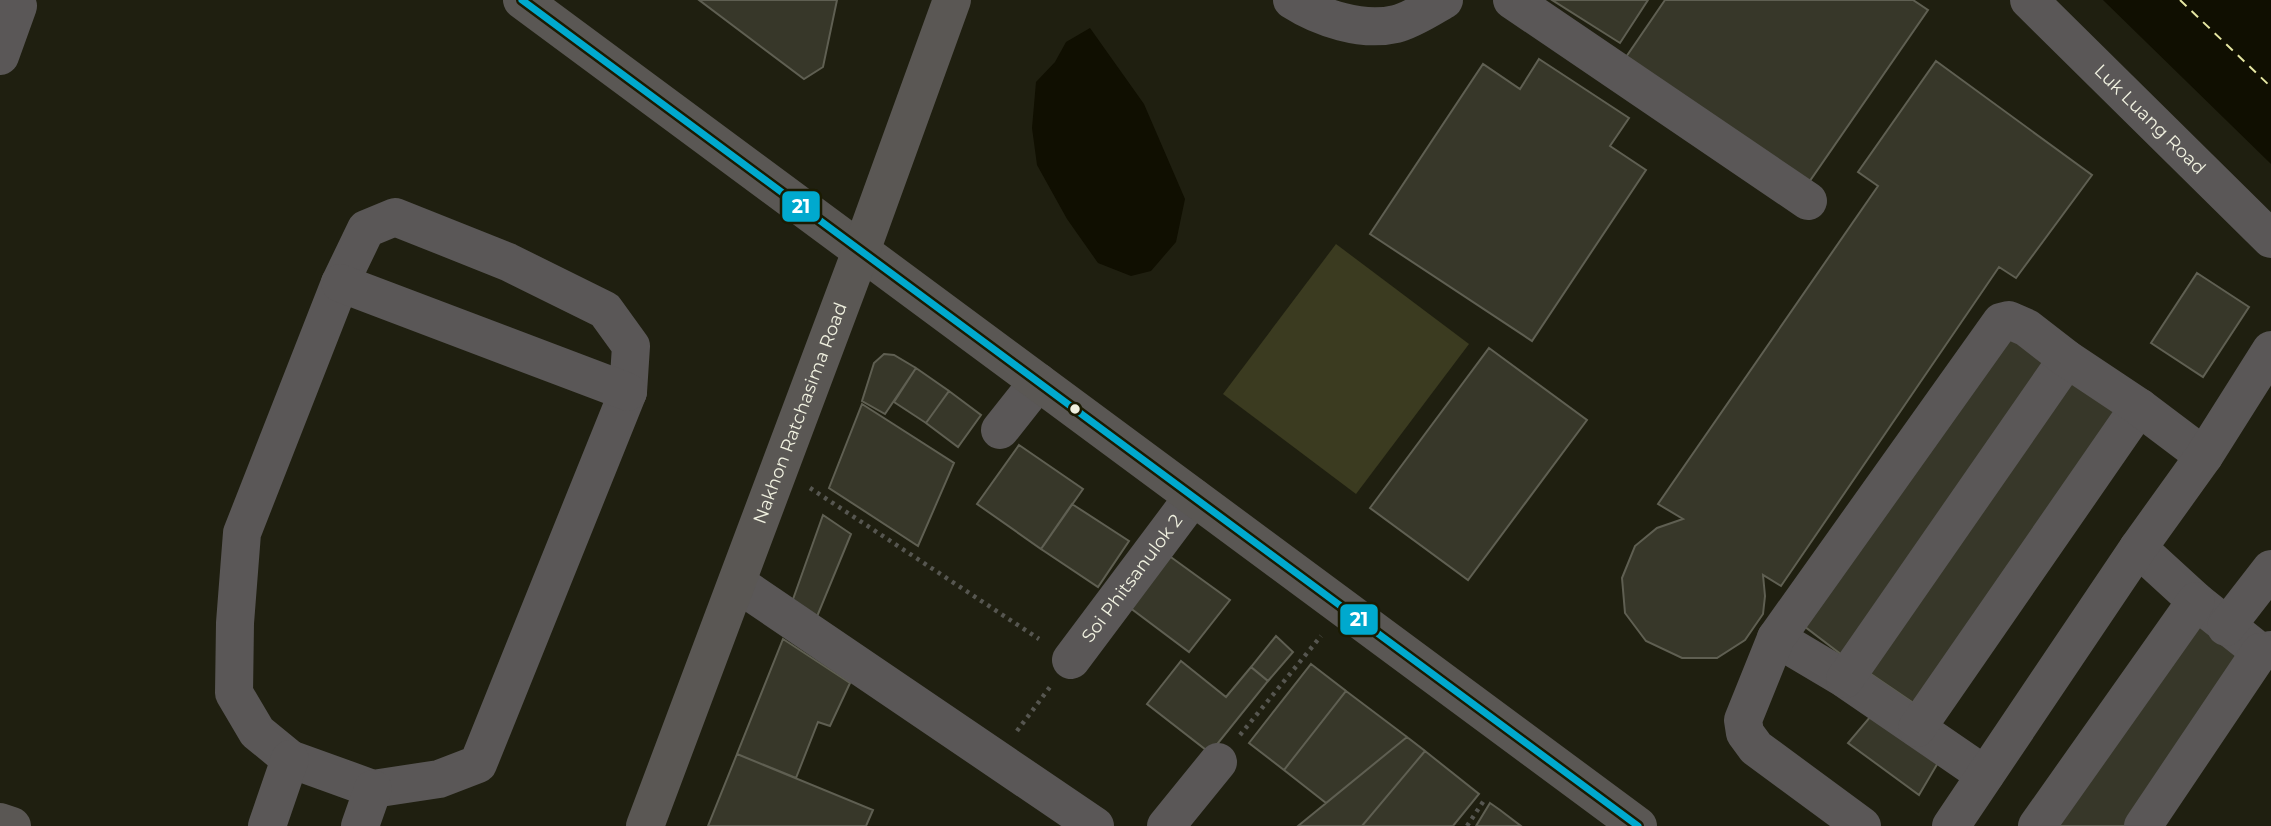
<svg xmlns="http://www.w3.org/2000/svg" width="2271" height="826" viewBox="0 0 2271 826" font-family="Montserrat,sans-serif">
	<style>
		.green { fill: #3b3b20 }
		.water { fill: #100f01 }
		.lines { fill: none; stroke-linecap: round; stroke-linejoin: round }
		.ferry { stroke: #e5e6a2; stroke-width: 2; stroke-dasharray: 9 7; stroke-linecap: butt }
		.building { fill: #373729; stroke: #5f5f52; stroke-width: 2 }
		.path { stroke: #565650; stroke-width: 4.5; stroke-dasharray: 3.5 5; stroke-linecap: butt }
		.minor { stroke: #5a5757; stroke-width: 38 }
		.major { stroke: #5a5754; stroke-width: 38 }
		.bus-1-casing { stroke: #1b1b02; stroke-width: 12 }
		.bus-1 { stroke: #00a9ce; stroke-width: 7 }
		.bus-dot { fill: #f0f1e0; stroke: #1b1b02; stroke-width: 2.5 }
		.labels { text-anchor: middle; stroke-width: 7; stroke-linejoin: round; paint-order: stroke }
		.street-label { font-size: 18px; fill: #f0f1e0; stroke: #1b1b02 }
		.line-badge { stroke: #1b1b02; stroke-width: 2.5 }
		.badge-label { font-size: 19px; text-anchor: middle; font-weight: bold; fill: #fff }
	</style>
	<rect width="100%" height="100%" fill="#1f1f10"/>
	<path class="green" d="M1336,244l133,100 -113,150 -133,-100z"/>
	<path class="water" d="M2103,0h168v164z
		M1090,28l54,76 41,95 -9,43 -25,29 -20,5 -33,-13 -31,-44 -30,-54 -5,-37 4,-46 19,-20 11,-20z"/>
	<g class="lines">
		<path class="ferry" d="M2180,0l91,87"/>
	</g>
	<path class="building" d="M699,0h138l-14,67 -19,12z
		M1552,0h96l-28,43z
		M1665,0h248l15,10 -121,175 -183,-125z
		M1539,59l90,59 -19,28 36,24 -114,171 -162,-107 113,-170 37,25z
		M1936,61l156,114 -76,103 -17,-11 -218,319 -18,-11 2,21 -2,18 -18,26 -28,18h-35l-36,-17 -21,-28 -3,-35 13,-32 22,-18 26,-9 -25,-15 220,-318 -20,-14z
		M2197,273l52,34 -46,70 -52,-34z
		M1999,330l49,33 -206,292 -46,-35z
		M1489,348l98,72 -119,160 -98,-72z
		M884,354l10,1 22,13 -31,46 -23,-13 12,-38z
		M916,368l33,23 -23,32 -32,-21z
		M2070,379l50,33 -205,292 -50,-34z
		M949,391l32,24 -23,32 -32,-24z
		M862,404l92,59 -36,83 -89,-58z
		M1019,445l64,44 -42,60 -64,-45z
		M1072,504l57,37 -31,46 -57,-38z
		M823,515l28,19 -35,85 -24,-17z
		M1168,555l62,45 -41,52 -60,-45z
		M2196,623l48,37 -117,166h-73z
		M1276,636l17,16 -25,29 -17,-14z
		M783,639l67,44 -20,43 -12,-4 -22,56 -59,-24z
		M1181,661l45,36 25,-30 17,14 -58,72 -63,-49z
		M1311,664l35,27 -62,79 -35,-27z
		M1346,691l61,46 -81,66 -42,-33z
		M1870,717l69,44 -20,34 -71,-52z
		M1407,737l18,14 -63,75h-64z
		M1425,751l54,43 -26,32h-91z
		M737,754l136,56 -7,16h-158z
		M1490,803l10,7 21,16h-45z"/>
	<g class="lines">
		<path class="path" d="M810,488l229,151
			M1017,731l33,-44
			M1240,735l81,-99
			M1467,826l18,-27"/>
		<g class="minor">
			<path d="M1292,0c28,18 70,32 104,24 16,-4 34,-16 48,-24"/>
			<path d="M1512,0l296,201"/>
			<path id="s1" d="M2029,0l242,239"/>
			<path d="M0,56l18,-50 -15,-6"/>
			<path d="M395,217l113,45 97,48 26,36 -3,46 -150,372 -39,15 -66,10 -83,-30 -33,-27 -23,-39 1,-70 7,-90 98,-250 26,-54z"/>
			<path d="M340,283l288,109"/>
			<path d="M1000,430l38,-48"/>
			<path d="M2138,548l58,53 64,51 11,-2"/>
			<path d="M737,583l358,243"/>
			<path d="M2226,627l45,-58"/>
			<path d="M1776,638l69,41 140,96"/>
			<path id="s2" d="M1071,660l122,-163"/>
			<path d="M1845,679l222,-320"/>
			<path d="M1917,728l222,-321"/>
			<path d="M267,826l23,-67"/>
			<path d="M360,826l13,-37"/>
			<path d="M1166,826l52,-64"/>
			<path d="M1862,826l-106,-78 -11,-15 -2,-13 33,-82 225,-316 8,-2 18,8 40,31 72,48 65,49"/>
			<path d="M1951,826l187,-278 66,-92 67,-106"/>
			<path d="M2037,826l159,-225"/>
			<path d="M2143,826l117,-174"/>
		</g>
		<g class="major">
			<path d="M522,0l1116,826"/>
			<path d="M0,822l12,4"/>
			<path id="s3" d="M645,826l216,-575 91,-251"/>
		</g>
		<defs>
			<path id="bus-1" d="M522,0l1116,826"/>
		</defs>
		<use href="#bus-1" class="bus-1-casing"/>
		<use href="#bus-1" class="bus-1"/>
	</g>
	<circle class="bus-dot" cx="1075" cy="409" r="6"/>
	<g class="labels">
		<g class="street-label">
			<text dy="6" stroke="none"><textPath href="#s1" startOffset="170">Luk Luang Road</textPath></text>
			<text dy="6" stroke="none"><textPath href="#s3" startOffset="441">Nakhon Ratchasima Road</textPath></text>
			<text dy="6" stroke="none"><textPath href="#s2" startOffset="102">Soi Phitsanulok 2</textPath></text>
		</g>
	</g>
	<g class="line-badge">
		<rect x="781" y="190" width="40" height="33" rx="7" fill="#00a9ce"/>
		<rect x="1339" y="603" width="40" height="33" rx="7" fill="#00a9ce"/>
	</g>
	<g class="badge-label">
		<text x="801" y="213">21</text>
		<text x="1359" y="626">21</text>
	</g>
</svg>
